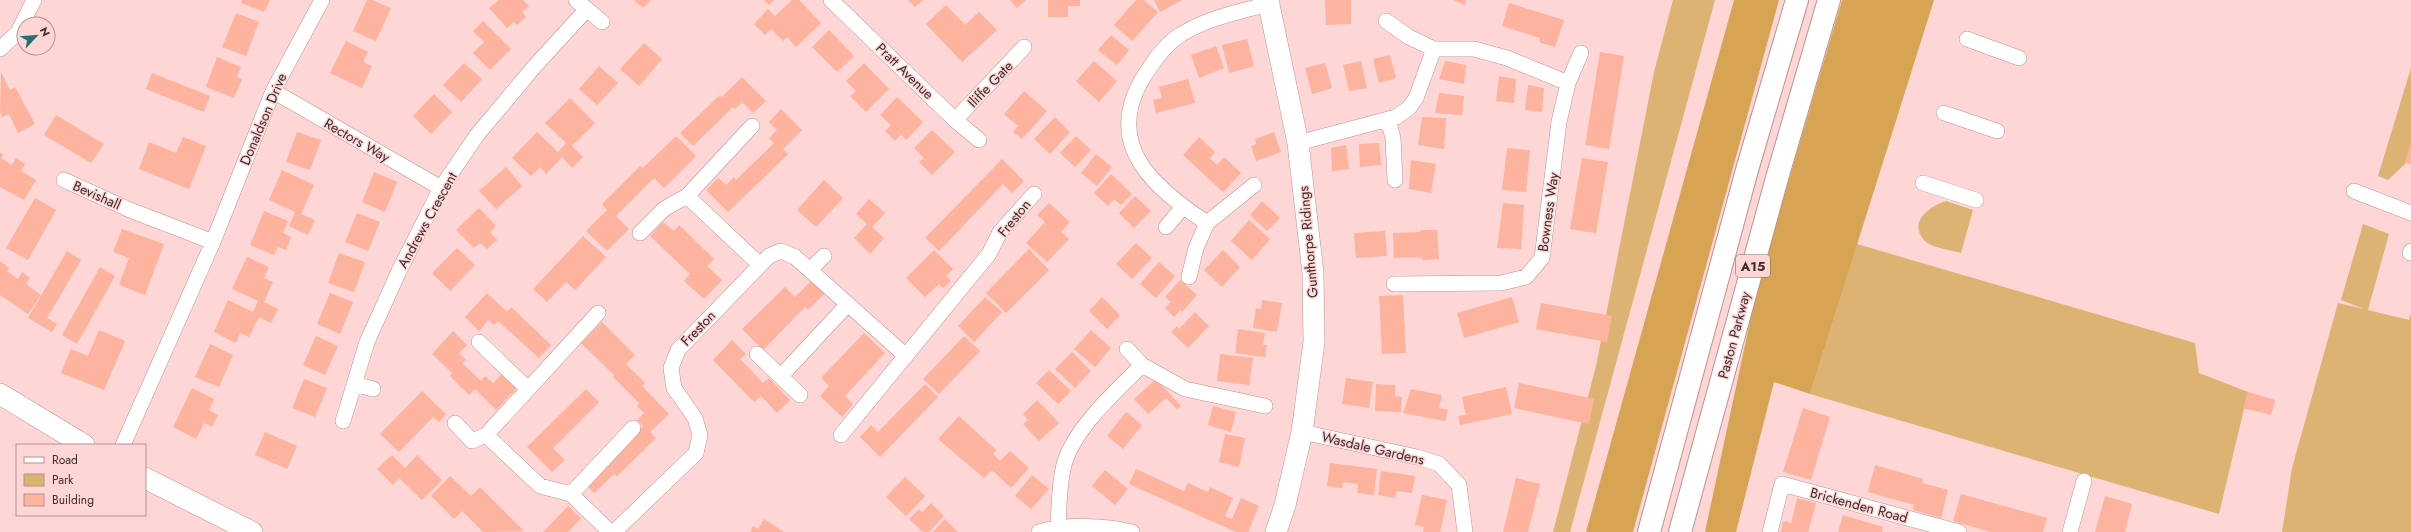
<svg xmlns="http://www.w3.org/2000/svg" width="2411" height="532" viewBox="0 0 2411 532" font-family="Jost,sans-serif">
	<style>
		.green { fill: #dcb373 }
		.forest { fill: #d6a453 }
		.building { fill: #fdb39d }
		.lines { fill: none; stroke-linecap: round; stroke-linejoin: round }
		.street-casing { stroke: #bf9091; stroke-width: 16 }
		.secondary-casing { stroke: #bf9091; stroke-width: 22 }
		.highway-casing { stroke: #bf9091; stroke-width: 24 }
		.street { stroke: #fff; stroke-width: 15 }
		.secondary { stroke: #fff; stroke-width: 21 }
		.highway { stroke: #fff; stroke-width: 22 }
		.labels { text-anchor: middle; stroke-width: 3; stroke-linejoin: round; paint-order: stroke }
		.shield { fill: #ffd6d6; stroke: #785e5e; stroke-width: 1 }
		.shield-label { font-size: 13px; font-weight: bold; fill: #3e2b2b }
		.street-label { font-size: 14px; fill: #3e2b2b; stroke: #ffd6d6 }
	</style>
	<rect width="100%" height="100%" fill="#ffd6d6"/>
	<path class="green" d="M1673,0h42l-145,532h-17l43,-166 58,-294z
		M2411,68v77l-6,19 -17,16 -10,-4z
		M1946,201l27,9 -12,43c-10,-3 -29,-5 -36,-12 -18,-19 5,-35 21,-40z
		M2363,224l26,10 -21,76 41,10 2,-6v218h-129l10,-64 46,-165 26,6 -23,-9z
		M1857,244l338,99 4,30 49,19 -29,122 -409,-120z"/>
	<path class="forest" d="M1734,0h45l-146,532h-47z
		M1842,0h92l-124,394 -36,-12 -38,150h-31l53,-248z"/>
	<path class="building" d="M242,0h28l-6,12 -23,-9z
		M367,0h5l19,8 -15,33 -23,-10z
		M499,0h24l6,6 -7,6 4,5 -9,8 -3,-3 -7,6 -18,-20z
		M634,0h17l-8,8z
		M764,0h10l-5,5z
		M792,0h7l22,23 -25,24 -9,-10 -4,4 -12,-12 -6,6 -11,-11 14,-15 7,7z
		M908,0h15l-8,7z
		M1010,0h16l-9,8z
		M1048,0h32v6h-12v11h-20z
		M1136,0h8l14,12 -26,29 -18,-16z
		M1154,0h28l-22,12z
		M1325,0h26v24l-25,1z
		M1453,0h13l-1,5z
		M1509,3l55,17 -9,27 -16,-5 1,-4 -38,-12z
		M946,5l19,20 14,-13 18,18 -35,32 -36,-38z
		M236,13l23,9 -13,34 -24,-9z
		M483,21l28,28 -21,21 -17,-17 11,-11 -11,-11z
		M829,30l25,26 -17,16 -25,-25z
		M1111,35l18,15 -12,15 -19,-15z
		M1247,39l7,27 -25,7 -7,-28z
		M346,41l22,11 -5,10 9,4 -10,22 -32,-15z
		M644,43l18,16 -23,27 -19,-17z
		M1216,46l8,22 -25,10 -8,-23z
		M1600,52l24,4 -15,93 -24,-4z
		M1390,55l6,23 -17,5 -6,-24z
		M217,57l24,10 -4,10 5,2 -8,19 -28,-11z
		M1094,61l23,20 -18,21 -23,-21z
		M1361,61l6,27 -18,3 -6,-26z
		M1445,61l21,4 -2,19 -25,-5z
		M464,63l18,16 -21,23 -18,-17z
		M864,63l25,26 -23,23 -16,-16 6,-5 -10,-10z
		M1325,63l7,25 -20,6 -7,-26z
		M599,66l19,17 -21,22 -18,-16z
		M1,72l9,18 5,-3 20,37 -17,9 -9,-19 -7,3 -2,-5z
		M152,73l58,23 -6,16 -58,-23z
		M1499,76l17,3 -2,24 -18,-2z
		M742,77l24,24 -13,12 -11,-11 -7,7 -2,-2 -40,39 -13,-13 40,-38 2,2z
		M1188,79l7,24 -39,10 -3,-13 9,-2 -3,-11z
		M1528,85l16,3 -2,24 -17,-2z
		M1024,91l23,20 -25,28 -9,-7 5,-6 -14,-12z
		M1439,93l25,3 -2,19 -27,-2z
		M434,94l18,18 -21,22 -18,-18z
		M897,97l26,25 -17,18 -5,-6 -6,7 -10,-10 6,-6 -11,-10z
		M570,98l25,25 -23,23 11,11 -11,11 -10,-11 -16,17 -6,-7 -9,9 -19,-18 25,-26 21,20 8,-9 -21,-20z
		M781,109l21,21 -19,19 5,5 -60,58 -22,-22 12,-12 8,7 8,-8 2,3 38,-37 -5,-5 8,-8 -8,-8z
		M56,115l48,29 -13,19 -47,-28z
		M1055,117l15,15 -20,22 -16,-15z
		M1422,117l24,1 -2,31 -26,-4z
		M932,130l23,22 -23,23 -13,-13 5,-4 -10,-10z
		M297,132l24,8 -11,30 -24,-8z
		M1274,132l7,20 -25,9 -5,-15 5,-2 -1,-5z
		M676,136l20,20 -32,32 -10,-10 -38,38 13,13 -22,22 -21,-20 21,-21 -5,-6 38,-38 3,2z
		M1076,136l15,14 -16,17 -15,-14z
		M183,137l23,9 -17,43 -50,-20 10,-27 27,11z
		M1199,137l16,15 -5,6 7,7 7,-8 17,16 -18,19 -40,-37z
		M1379,143l2,22 -21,2 -1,-23z
		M2411,143v21l-6,-1z
		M1346,145l3,24 -17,2 -1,-23z
		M1507,148l23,2 -4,42 -24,-2z
		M0,153l3,1 -2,4 11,7 4,-7 9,6 -4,7 15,9 -12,20 -24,-13z
		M1096,154l16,13 -15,19 -16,-13z
		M1582,158l26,4 -12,71 -26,-4z
		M1002,159l22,22 -12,12 -9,-9 -64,67 -14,-13z
		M1411,160l25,4 -5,29 -22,-4z
		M506,167l16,19 -26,23 -17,-18z
		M282,170l32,15 -13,29 14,6 -7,15 -19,-9 6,-14 -26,-12z
		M374,172l23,10 -12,30 -23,-10z
		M1111,174l21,20 -11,11 -7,-6 -6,7 -14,-13z
		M824,180l19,18 -27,29 -19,-17z
		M1135,196l16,15 -17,17 -15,-15z
		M35,198l21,12 -28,50 -22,-12z
		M869,199l16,14 -13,14 12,11 -14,16 -16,-16 13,-14 -11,-10z
		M1262,201l18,17 -13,13 -17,-16z
		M1049,203l21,19 -9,10 8,7 -22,23 -21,-19 19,-21 -8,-7z
		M1503,203l21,2 -3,44 -24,-1z
		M479,208l17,18 -6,6 7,8 -10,9 -7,-6 -6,5 -18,-18z
		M264,211l24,10 -5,12 8,4 -5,13 -8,-3 -4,8 -24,-10z
		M357,213l23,9 -12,29 -23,-9z
		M1249,220l21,19 -18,21 -21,-19z
		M663,222l11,9 5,-6 35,34 -7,7 15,14 -18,19 -20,-18 6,-7 -40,-38z
		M122,229l42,15 -19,51 -26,-10 10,-27 -16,-6z
		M1421,230h16l2,29 -17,1v-3l-28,1 -1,-25 27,-1z
		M1385,231l2,25 -31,2 -2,-25z
		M583,236l23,21 -31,33 -9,-8 -19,20 -14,-13z
		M1136,243l16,15 -20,21 -16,-15z
		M457,248l18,17 -25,26 -18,-18z
		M1029,249l20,21 -43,43 -20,-20z
		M934,250l19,19 -7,7 5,5 -8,7 -4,-4 -14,13 -19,-19z
		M1223,250l17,17 -18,20 -18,-17z
		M67,251l14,9 -34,58 10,6 -5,8 -24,-14z
		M339,253l26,9 -11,30 -26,-9z
		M247,257l22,10 -5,11 9,4 -9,20 14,7 -7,14 -12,-6 -10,20 -9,-4 -4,10 -22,-11 14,-32 25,12 5,-11 -26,-12z
		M0,261l9,7 -2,3 11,8 4,-7 8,6 -4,6 15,11 -13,19 -28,-19z
		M1159,262l16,14 -19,22 -16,-14z
		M100,267l15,9 -38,68 -15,-9z
		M815,277l13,13 -20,20 -3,-3 -42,43 -21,-21 43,-42 10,10z
		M1180,280l17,15 -15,17 -2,-2 -6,7 -9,-9 6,-6 -6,-5z
		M330,293l23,9 -13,32 -23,-10z
		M487,293l20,19 4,-5 40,38 -12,13 -41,-37 -4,4 -6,-5 -9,11 -14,-14z
		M1403,295l3,58 -24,1 -3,-58z
		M985,297l17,15 -28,30 -16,-16z
		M1102,297l18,18 -13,14 -18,-18z
		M1512,297l7,25 -55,16 -7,-25z
		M1262,300l20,3 -5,29 -24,-4 3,-20 5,1z
		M1541,303l71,13 -5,26 -71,-13z
		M1195,312l14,14 -21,22 -17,-16 6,-6 2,3z
		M602,322l33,33 -9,9 19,19 -3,3 27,28 -19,18 6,6 -39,38 -3,-2 -20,19 -12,-13 22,-16 39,-38 -6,-6 7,-7 -7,-7 2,-3 -26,-26 1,-2 -33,-32z
		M1238,329l27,4 -2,12h4l-2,12 -30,-4z
		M99,330l26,11 -21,49 -43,-17 10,-24 17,7z
		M1091,330l20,18 -16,19 -21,-18z
		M453,331l14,14 -8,8 7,7 -4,3 19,18 4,-5 8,7 10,-10 15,14 -22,23 -21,-21 -6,6 -19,-19 2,-3 -20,-19z
		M864,333l21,20 -40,43 8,8 -11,13 -22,-21 9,-10 -8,-8z
		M316,336l22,10 -13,29 -22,-10z
		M964,336l16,15 -41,43 -16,-15z
		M732,340l14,14 -6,5 23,24 6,-5 21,22 -13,13 -16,-17 -7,6 -41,-42z
		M210,344l23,11 -14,32 -24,-10z
		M1072,352l19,19 -16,17 -20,-19z
		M1220,354l33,4 -4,27 -32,-4z
		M1049,370l22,21 -13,13 -22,-21z
		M1346,378l27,4 -4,26 -27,-4z
		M304,379l23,9 -12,29 -23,-9z
		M1156,379l25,27 -4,3 -11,-11 -18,16 -14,-15z
		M1519,383l75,16 -5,25 -75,-16z
		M925,384l13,13 -58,60 -20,-20 11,-12 7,7z
		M1376,384l19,1v11l7,1 -1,15 -26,-1z
		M1506,387l6,27 -52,11 -2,-9 8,-1 -4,-18z
		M192,388l22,11 -5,11 9,5 -6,12 -8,-4 -8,16 -23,-12z
		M586,389l13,13 -46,46 12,12 -13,12 -25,-25z
		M1411,389l31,6 -3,13 9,2 -3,11 -42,-8z
		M422,391l24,23 -7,8 -6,-5 -34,35 -19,-18z
		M2248,392l27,8 -4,15 -28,-7z
		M1037,400l22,23 -20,18 -16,-17 5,-4 -5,-6z
		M1213,406l23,6 -5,20 -23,-7z
		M1803,408l27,9 -19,63 -28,-8z
		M1126,412l16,13 -19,24 -16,-13z
		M959,416l37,34 -3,4 7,7 10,-10 19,17 -18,20 -19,-18 -8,8 -46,-39z
		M265,432l32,14 -10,23 -32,-14z
		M1225,434l20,4 -6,29 -20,-5z
		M392,455l13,13 12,-13 25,25 -20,20 -23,-22 -6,7 -16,-16z
		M1330,463l47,6 -3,26 -17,-2 1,-9 -15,-2 -1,6 -15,-2z
		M1875,465l48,14 -1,4 26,7 -7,28 -28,-8 1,-5 -46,-13z
		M1136,469l48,22 4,-8 20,9 2,-5 23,11 -8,18 7,3 9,-21 18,8 -11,26h-12l-107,-48z
		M1105,470l23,19 -13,16 -23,-19z
		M1381,471l34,5 -3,17 -16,-2 -1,7 -17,-3z
		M1032,475l17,14 -18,20 -16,-13z
		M450,476l21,20 9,-9 44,44 -41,1 -21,-21 -8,8 -23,-23z
		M905,477l20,19 -19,20 -20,-19z
		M1516,478l24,6 -12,48h-25z
		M1961,494l86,24 -4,14h-52l-38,-11z
		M1422,495l25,5 -7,32h-17l1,-5 -9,-2z
		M2105,496l27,8 -7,28h-30z
		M1797,498l19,5 -8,29h-27l2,-11 8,2z
		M931,503l13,13 -15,16h-6l-14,-13 10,-10 3,3z
		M568,506l13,12 -13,14h-25z
		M1843,515l40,12 -1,5h-44z
		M764,519l20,13h-34l3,-6 5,3z
		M945,519l13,13h-25z"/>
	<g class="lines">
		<defs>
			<path id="street" d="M576,0l26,22
				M831,0l124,120 24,20
				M1386,21l23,16 25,12h40l33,9 61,25
				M1967,39l52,19
				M0,49l18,-17 16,-32
				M273,91l168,97
				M1944,113l53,18
				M1388,119l5,19 2,42
				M955,120l69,-73
				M1298,143l98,-26 13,-9 7,-10 18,-49
				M64,180l66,30 83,32
				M1923,183l53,17
				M2354,191l57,22
				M687,196l73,69
				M1207,223c-50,-33 -102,-75 -67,-140 9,-15 19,-31 33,-43 26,-20 64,-28 96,-36
				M1166,227l17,-20
				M640,233l24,-24 23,-13 65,-70
				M2410,253l1,-2
				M810,270l14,-14
				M1189,277l7,-29 11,-25 47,-38
				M1394,284l107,-1 25,-6 16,-19 17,-136 9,-39 13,-30
				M479,342l49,47
				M1127,349l15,16 43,24 80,17
				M757,354l43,41
				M781,376l67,-72
				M354,384l19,5
				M343,421l24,-79 32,-71 42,-83 36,-53 57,-68 53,-58
				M455,423l17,18 14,-6 112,-122
				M1302,432l115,25 22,7 20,21 6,47
				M486,435l54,51 31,8 39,38
				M841,435l148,-181 11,-22 34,-38
				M123,445l90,-203 60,-151 49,-91
				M571,494l62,-66
				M1058,527c1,-19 1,-39 5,-58 7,-37 53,-78 79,-104
				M614,532l82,-79 4,-18 -5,-17 -21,-30 -3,-20 7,-18 91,-94 12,-5 14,6 111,99
				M1039,532c29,-8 64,-7 93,0
				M1770,532l12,-48 177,48
				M2070,532l14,-51"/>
			<path id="secondary" d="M1268,0l30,143 15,130 1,69 -12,90 -17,73 -9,27
				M0,394l84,51
				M145,478l107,54"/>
			<path id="highway" d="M1649,532l98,-362 50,-170
				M1680,532l97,-354 52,-178"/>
		</defs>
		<use href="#street" class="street-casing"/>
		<use href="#secondary" class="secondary-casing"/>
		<use href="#highway" class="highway-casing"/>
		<use href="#street" class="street"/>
		<use href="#secondary" class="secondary"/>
		<use href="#highway" class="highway"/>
	</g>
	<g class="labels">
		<rect class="shield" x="1736" y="255" width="34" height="22" rx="3"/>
		<g class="shield-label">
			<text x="1753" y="271">A15</text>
		</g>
		<g class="street-label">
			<text transform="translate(905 71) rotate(44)" y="5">Pratt Avenue</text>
			<text transform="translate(990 84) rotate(-46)" y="5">Iliffe Gate</text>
			<text transform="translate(263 119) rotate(-67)" y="5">Donaldson Drive</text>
			<text transform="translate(357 140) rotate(30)" y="5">Rectors Way</text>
			<text transform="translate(97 195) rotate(24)" y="5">Bevishall</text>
			<text transform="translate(1548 212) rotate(-82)" y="5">Bowness Way</text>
			<text transform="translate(1014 218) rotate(-51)" y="5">Freston</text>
			<text transform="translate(427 220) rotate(-61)" y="5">Andrews Crescent</text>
			<text transform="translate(1308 242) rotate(-95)" y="5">Gunthorpe Ridings</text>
			<text transform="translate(698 328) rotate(-46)" y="5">Freston</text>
			<text transform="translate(1734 335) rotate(-75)" y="5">Paston Parkway</text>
			<text transform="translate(1373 448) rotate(13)" y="5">Wasdale Gardens</text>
			<text transform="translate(1859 505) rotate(15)" y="5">Brickenden Road</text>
		</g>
	</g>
	<rect x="16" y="444" width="130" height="72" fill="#ffd6d6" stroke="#b29292"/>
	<rect x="24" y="457" width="20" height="6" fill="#ffffff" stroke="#b29292"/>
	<text x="52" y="464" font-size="12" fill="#3e2b2b">Road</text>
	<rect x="24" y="474" width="20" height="12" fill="#dcb373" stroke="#b29292"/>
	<text x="52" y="484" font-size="12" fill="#3e2b2b">Park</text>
	<rect x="24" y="494" width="20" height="12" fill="#fdb39d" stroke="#b29292"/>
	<text x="52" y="504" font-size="12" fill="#3e2b2b">Building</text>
	<g transform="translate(36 36) rotate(64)"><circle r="19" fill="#ffd6d6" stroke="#b29292"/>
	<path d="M0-3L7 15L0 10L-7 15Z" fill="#257072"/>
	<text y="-6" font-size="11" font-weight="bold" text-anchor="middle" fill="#3e2b2b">N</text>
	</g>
</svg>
